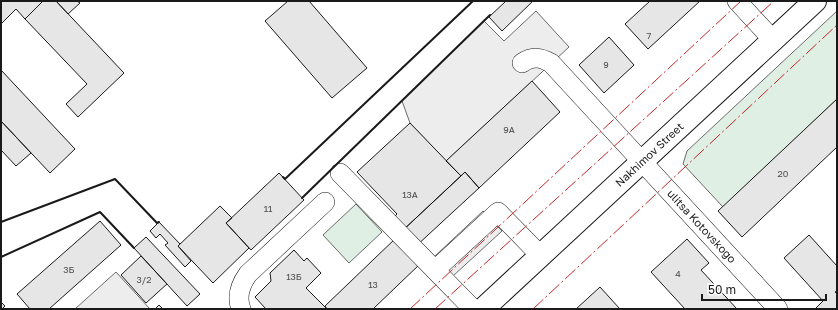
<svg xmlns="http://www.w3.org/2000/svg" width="838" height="310" viewBox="0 0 838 310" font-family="'Golos Text',sans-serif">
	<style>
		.green { fill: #e0efe3; stroke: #6a6a6a }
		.parking { fill: #ededed; stroke: #6a6a6a }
		.building { fill: #e6e6e6; stroke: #1a1a1a }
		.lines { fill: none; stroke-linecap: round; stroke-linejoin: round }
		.minor-casing { stroke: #1a1a1a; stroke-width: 20 }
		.major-casing { stroke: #1a1a1a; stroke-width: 24 }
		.minor { stroke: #fff; stroke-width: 19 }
		.major { stroke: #fff; stroke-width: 22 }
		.wall { stroke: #1a1a1a; stroke-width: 2 }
		.power { stroke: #c62828; stroke-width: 1; stroke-dasharray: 14 3 2 3; stroke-linecap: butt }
		.labels { text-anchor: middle; stroke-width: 3; stroke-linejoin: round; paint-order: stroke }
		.number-label { font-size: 9px; fill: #4d4d4d }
		.street-label { font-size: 11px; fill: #1a1a1a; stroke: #fff }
	</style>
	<rect width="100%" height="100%" fill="#fff"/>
	<path class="green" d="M837,11v88l-114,108 -40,-43 4,-13z
		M356,204l26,28 -33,31 -26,-28z"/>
	<path class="parking" d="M536,11l33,36 -123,114 -36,-38 -8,-22 82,-80 20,20z
		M483,211l19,20 -49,45 -18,-20z
		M116,272l34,37h-75z"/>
	<path class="building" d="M1,1h42l-18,18 -9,-10 -15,15z
		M43,1h13l68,72 -46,44 -12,-13 21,-20 -62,-65z
		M56,1h21l3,2 -12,11z
		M288,1h21l58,67 -35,30 -67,-77z
		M506,1h27l-31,30 -13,-14z
		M650,1h50l-52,48 -23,-25z
		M609,37l25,28 -30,28 -25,-28z
		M1,70l74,79 -25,24 -49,-52z
		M532,81l28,31 -81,76 -14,-16 -4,4 -15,-15z
		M837,99v48l-95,90 -24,-26z
		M1,121l30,32 -15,13 -15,-16z
		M410,123l51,53 -60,56 -11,-11 7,-7 -40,-42z
		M465,172l14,16 -64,59 -14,-15z
		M279,173l25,27 -53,50 -25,-27z
		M220,206l12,12 -6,5 23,25 -36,35 -35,-37z
		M100,221l21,24 -72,64h-19l-13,-15z
		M159,222l21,22 -2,2 13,15 -6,6 -20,-22 3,-2 -8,-9 -4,4 -6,-7z
		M809,235l28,31v25l-2,1 2,2v15h-22l8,-8 -39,-43z
		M146,237l54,57 -13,12 -53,-58z
		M397,237l24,26 -48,46h-46l-2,-3z
		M687,239l22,24 -8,7 36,39h-52l-34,-37z
		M294,250l10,11 3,-3 14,15 -15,15 21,21h-61l-11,-12 16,-16 -1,-8z
		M141,256l26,28 -21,19 -25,-28z
		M600,287l20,22h-44z
		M1,302l4,4 -3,3h-1z
		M159,305l4,4h-8z"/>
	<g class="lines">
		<defs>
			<g id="minor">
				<path d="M737,1l36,39"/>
				<path id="s1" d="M522,63c11,-7 18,-6 29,0l227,246"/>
				<path d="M340,173l133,136"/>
				<path d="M435,270l63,-58 43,44"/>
				<path d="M241,309c-5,-13 -1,-24 7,-35l77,-72"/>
			</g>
			<g id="major">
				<path id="s2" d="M483,309l332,-308"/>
			</g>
		</defs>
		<use href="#minor" class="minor-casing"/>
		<use href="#major" class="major-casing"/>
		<use href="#minor" class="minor"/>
		<use href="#major" class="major"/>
		<path class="wall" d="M283,177l2,2 188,-178
			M302,198l188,-183
			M1,222l114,-43 42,44 2,-1
			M1,257l99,-45 34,36"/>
		<path class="power" d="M410,309l331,-308
			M435,309l339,-308
			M533,309l304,-284"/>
	</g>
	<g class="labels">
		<g class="number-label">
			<text x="649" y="39">7</text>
			<text x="606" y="68">9</text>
			<text x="509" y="133">9А</text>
			<text x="783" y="177">20</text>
			<text x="410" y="198">13А</text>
			<text x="268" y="212">11</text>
			<text x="69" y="273">3Б</text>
			<text x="678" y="277">4</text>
			<text x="294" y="280">13Б</text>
			<text x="144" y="283">3/2</text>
			<text x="373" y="288">13</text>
		</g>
		<g class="street-label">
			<text dy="4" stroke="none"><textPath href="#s2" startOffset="227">Nakhimov Street</textPath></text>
			<text dy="4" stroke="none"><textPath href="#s1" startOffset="253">ulitsa Kotovskogo</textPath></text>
		</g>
	</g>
	<rect width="838" height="310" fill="none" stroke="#1a1a1a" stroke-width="4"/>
	<path d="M702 294v6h124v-6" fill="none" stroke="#1a1a1a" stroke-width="2"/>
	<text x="708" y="294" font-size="12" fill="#1a1a1a" stroke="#ffffff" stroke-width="3" paint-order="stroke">50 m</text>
</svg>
